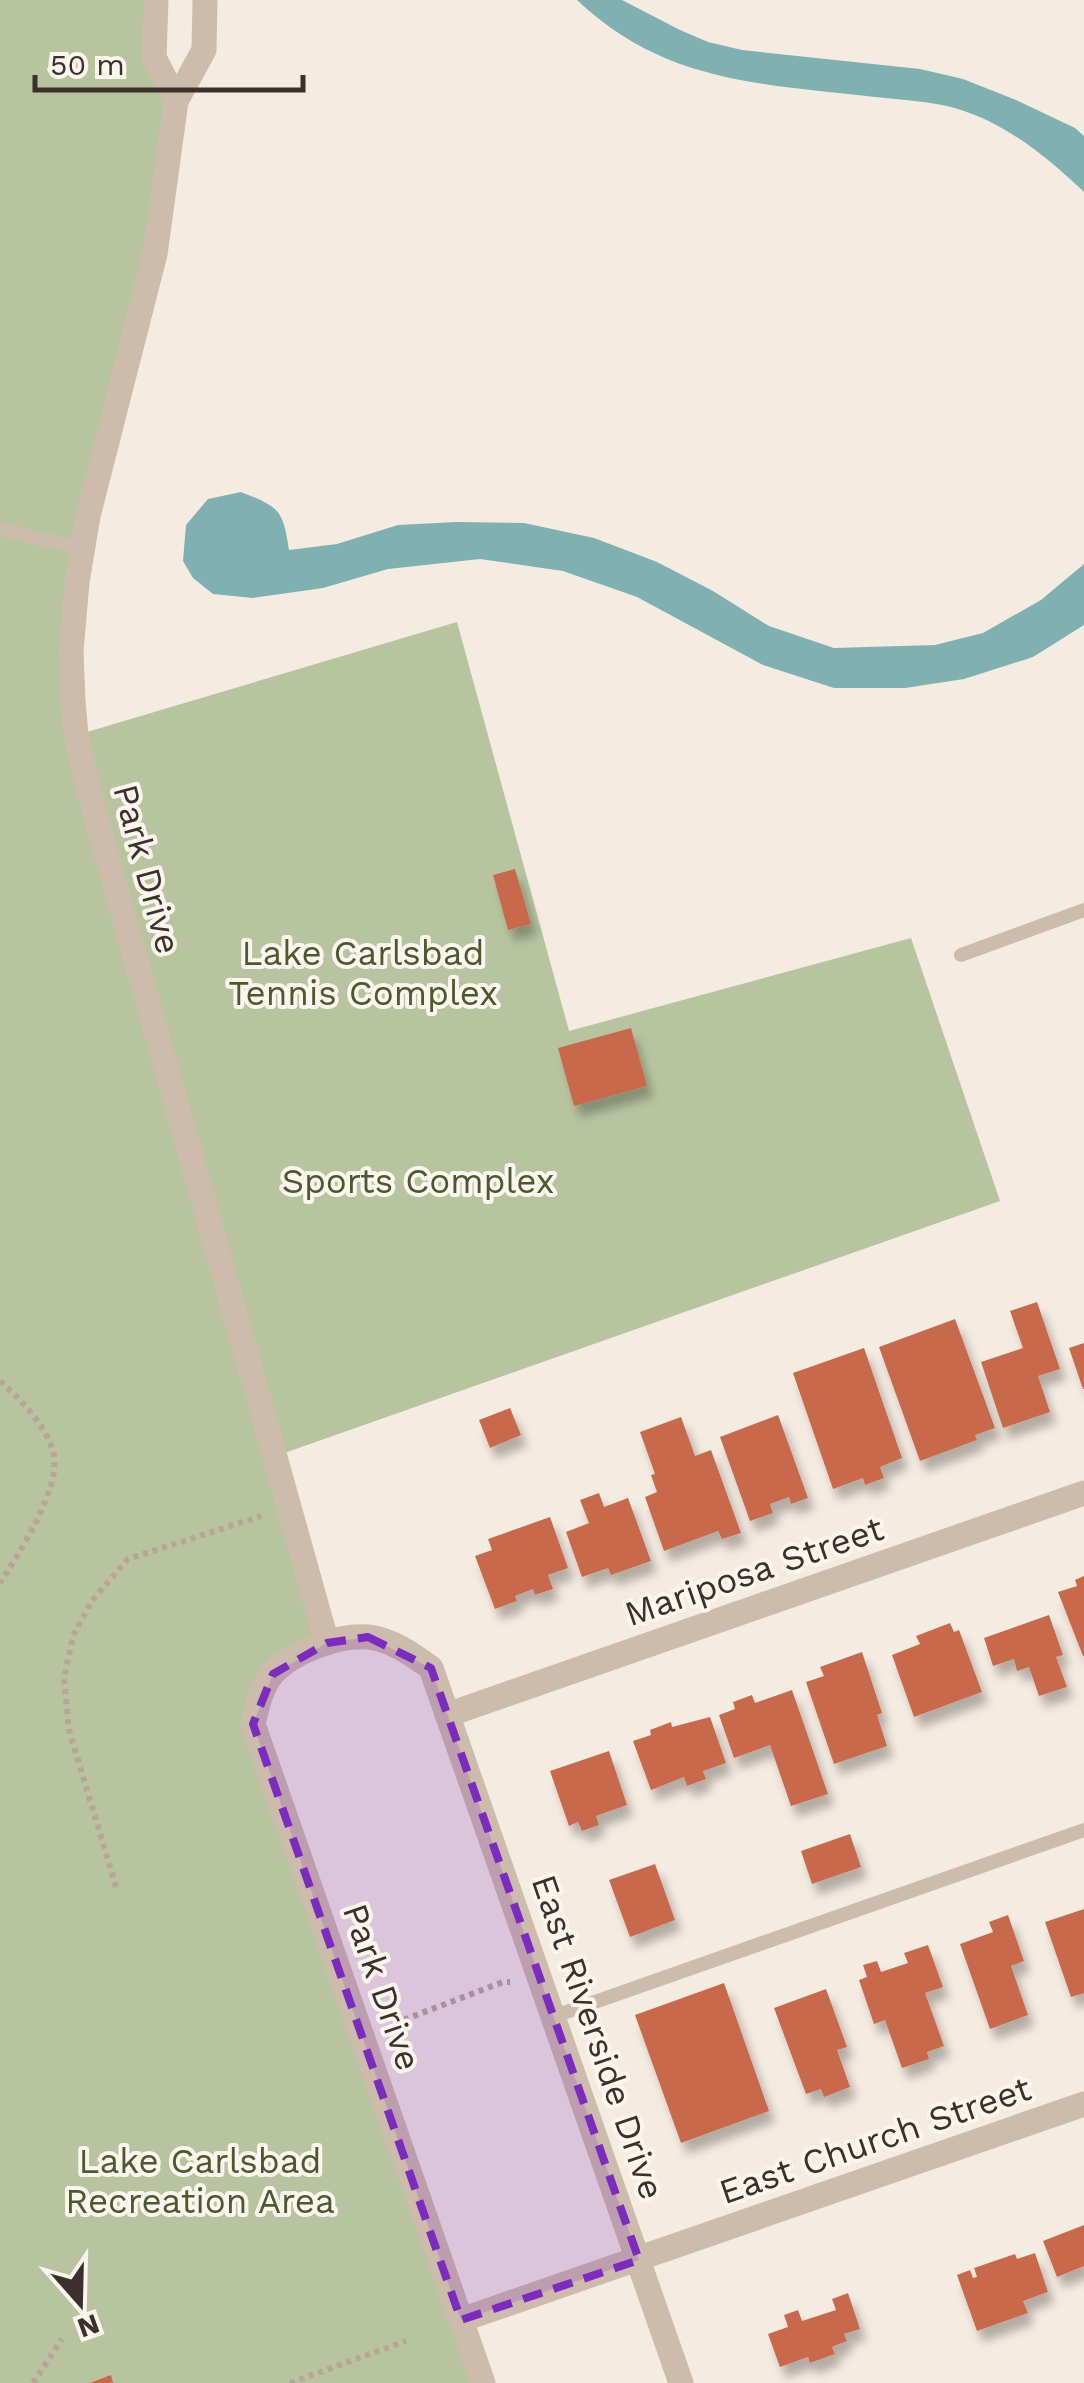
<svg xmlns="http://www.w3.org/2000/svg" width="1084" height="2383" viewBox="0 0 1084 2383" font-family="'Work Sans',sans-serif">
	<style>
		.green { fill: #b8c4a0 }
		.water { fill: #7fb0b2 }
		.building { fill: #c8694b; filter: url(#shadow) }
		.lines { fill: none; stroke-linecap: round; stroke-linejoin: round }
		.path { stroke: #b9a596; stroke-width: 6; stroke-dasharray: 5 5; stroke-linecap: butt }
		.lane { stroke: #cdbbac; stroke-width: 14 }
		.street { stroke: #cdbbac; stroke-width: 25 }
		.marked { fill: #7b2cbf; fill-opacity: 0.2; stroke: #7b2cbf; stroke-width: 8; stroke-dasharray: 20 12; stroke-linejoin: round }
		.labels { text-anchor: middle; stroke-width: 8; stroke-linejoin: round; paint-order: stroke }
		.street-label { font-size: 35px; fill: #3b302b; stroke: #fbf5ee }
		.park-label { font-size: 35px; fill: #4a5a2e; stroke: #fbf5ee }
	</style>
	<defs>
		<filter id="shadow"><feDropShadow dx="6" dy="11" stdDeviation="5" flood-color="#0004"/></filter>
	</defs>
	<rect width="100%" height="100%" fill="#f4ebe1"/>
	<path class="green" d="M0,0h156l-2,57 22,44 -88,415 -11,219 380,-113 112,409 342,-93 89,263 -724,255 51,187 -54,31 -20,51 230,658h-483z"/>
	<path class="water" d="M577,0h45l58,30 28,12 34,8 178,19 43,10 53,21 59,28 9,8v56c-37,-35 -77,-68 -126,-83 -26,-8 -56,-9 -83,-12 -115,-14 -209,-13 -298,-97z
		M241,492c38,15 42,17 48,58l48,-6 61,-19 58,-3 68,1 70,15 63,24 56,29 56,35 65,22 101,-3 48,-12 58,-33 43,-36v61l-51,32 -69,22 -59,9h-71l-71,-23 -126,-68 -74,-26 -83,-12 -92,10 -65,19 -70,10 -40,-4 -20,-16 -10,-17 3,-36 22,-26z"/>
	<path class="building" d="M515,869l16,55 -23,6 -15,-55z
		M631,1028l16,58 -73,20 -16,-58z
		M1037,1302l23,67 -22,7 12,36 -47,16 -22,-66 42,-14 -13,-37z
		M955,1319l40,109 -20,7 2,5 -57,21 -41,-114z
		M1084,1343v46h-1l-14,-41z
		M864,1348l38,110 -22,9 4,11 -19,7 -2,-7 -30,11 -40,-116z
		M510,1408l11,27 -31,13 -11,-28z
		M778,1415l30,83 -17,6 -2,-7 -19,7 3,9 -23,8 -30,-84z
		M681,1417l14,39 16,-6 30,83 -19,6 -4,-8 -54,20 -19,-54 12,-5 -6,-17 4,-1 -15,-42z
		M599,1493l5,14 24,-9 23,63 -40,14 -3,-7 -26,9 -16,-45 23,-9 -9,-23z
		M550,1517l18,51 -20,7 5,14 -18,6 -2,-6 -18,7 2,5 -22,8 -20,-53 17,-6 -4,-11z
		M1084,1576v80h-1l-25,-64 19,-6 -2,-6z
		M1049,1615l14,40 -7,2 11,30 -28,9 -10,-29 -12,4 -3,-12 -21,7 -9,-28z
		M950,1623l4,9 5,-2 23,62 -68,25 -22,-62 28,-11 -4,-8z
		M862,1652l20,61 -5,2 10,31 -53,18 -28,-82 18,-6 -4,-9z
		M792,1690l36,104 -37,12 -21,-61 -36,13 -15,-43 16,-6 -2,-7 19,-7 3,8z
		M710,1717l16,46 -23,8 3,8 -19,7 -3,-9 -33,13 -18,-49 18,-6 -1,-5 21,-8 1,5z
		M609,1751l18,54 -31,11 3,9 -17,6 -4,-9 -9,4 -19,-55z
		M850,1834l11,33 -49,17 -11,-33z
		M655,1864l20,56 -45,17 -21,-57z
		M1084,1909v84l-13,4 -26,-75z
		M1008,1915l16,46 -13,5 17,49 -38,14 -30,-85 33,-12 -4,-10z
		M928,1945l15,42 -18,6 19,53 -17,6 2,7 -27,9 -17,-48 -11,4 -15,-44 8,-3 -4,-12 14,-4 4,11 27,-9 -4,-10z
		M724,1983l45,128 -88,32 -46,-128z
		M826,1989l21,58 -10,3 13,37 -26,10 -3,-8 -15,5 -32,-86z
		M1084,2225v41l-27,11 -14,-36z
		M1035,2253l13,39 -25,9 5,12 -51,18 -20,-56 13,-5 3,8 4,-1 -3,-9 41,-14 2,5z
		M848,2293l12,36 -16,5 3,7 -15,6 3,7 -25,9 -2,-6 -28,10 -12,-33 20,-7 -4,-12 14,-5 4,11 34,-11 -4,-11z
		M111,2375l2,8h-23z"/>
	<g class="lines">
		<path class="path" d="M0,1381c20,18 49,47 54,75 6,34 -36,99 -54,127
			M116,1887l-47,-157 -5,-52 9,-42 18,-34 37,-43 133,-43
			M384,2016l22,3 97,-37h7
			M33,2383l29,-44
			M290,2383l116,-42"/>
		<path class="lane" d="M0,529l83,20
			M961,955l123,-45
			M555,2016l529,-186"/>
		<path class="street" d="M156,0l-2,57 22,44
			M205,0l-1,50 -28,51 -21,153 -67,262 -11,66 -6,69 2,50 3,34 13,57 238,851
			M447,1715l637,-222
			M461,2320l623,-216
			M483,2383l-230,-659c4,-17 8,-37 20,-51 21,-22 64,-38 95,-36 23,2 45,18 63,31l250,715"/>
	</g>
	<path class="marked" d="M368,1637l63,31 208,592 -178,60 -208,-596 20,-50 54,-31z"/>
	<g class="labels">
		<g class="street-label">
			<text transform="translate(147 869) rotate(75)" y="12">Park Drive</text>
			<text transform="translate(754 1571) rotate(-19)" y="12">Mariposa Street</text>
			<text transform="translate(382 1987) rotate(71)" y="12">Park Drive</text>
			<text transform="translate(598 2037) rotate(71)" y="12">East Riverside Drive</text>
			<text transform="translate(875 2140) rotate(-19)" y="12">East Church Street</text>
		</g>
		<g class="park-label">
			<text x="363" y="965">Lake Carlsbad<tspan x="363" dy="40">Tennis Complex</tspan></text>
			<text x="418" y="1193">Sports Complex</text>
			<text x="200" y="2173">Lake Carlsbad<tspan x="200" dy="40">Recreation Area</tspan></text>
		</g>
	</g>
	<g transform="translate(80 2303) rotate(160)" stroke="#fbf5ee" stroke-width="8" paint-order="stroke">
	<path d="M0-8L18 38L0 25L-18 38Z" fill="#3b302b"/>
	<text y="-15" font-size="28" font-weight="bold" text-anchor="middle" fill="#3b302b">N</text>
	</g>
	<path d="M35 75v15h268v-15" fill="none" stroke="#3b302b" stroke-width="5"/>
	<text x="50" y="75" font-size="30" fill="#3b302b" stroke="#fbf5ee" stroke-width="8" paint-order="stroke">50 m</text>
</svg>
